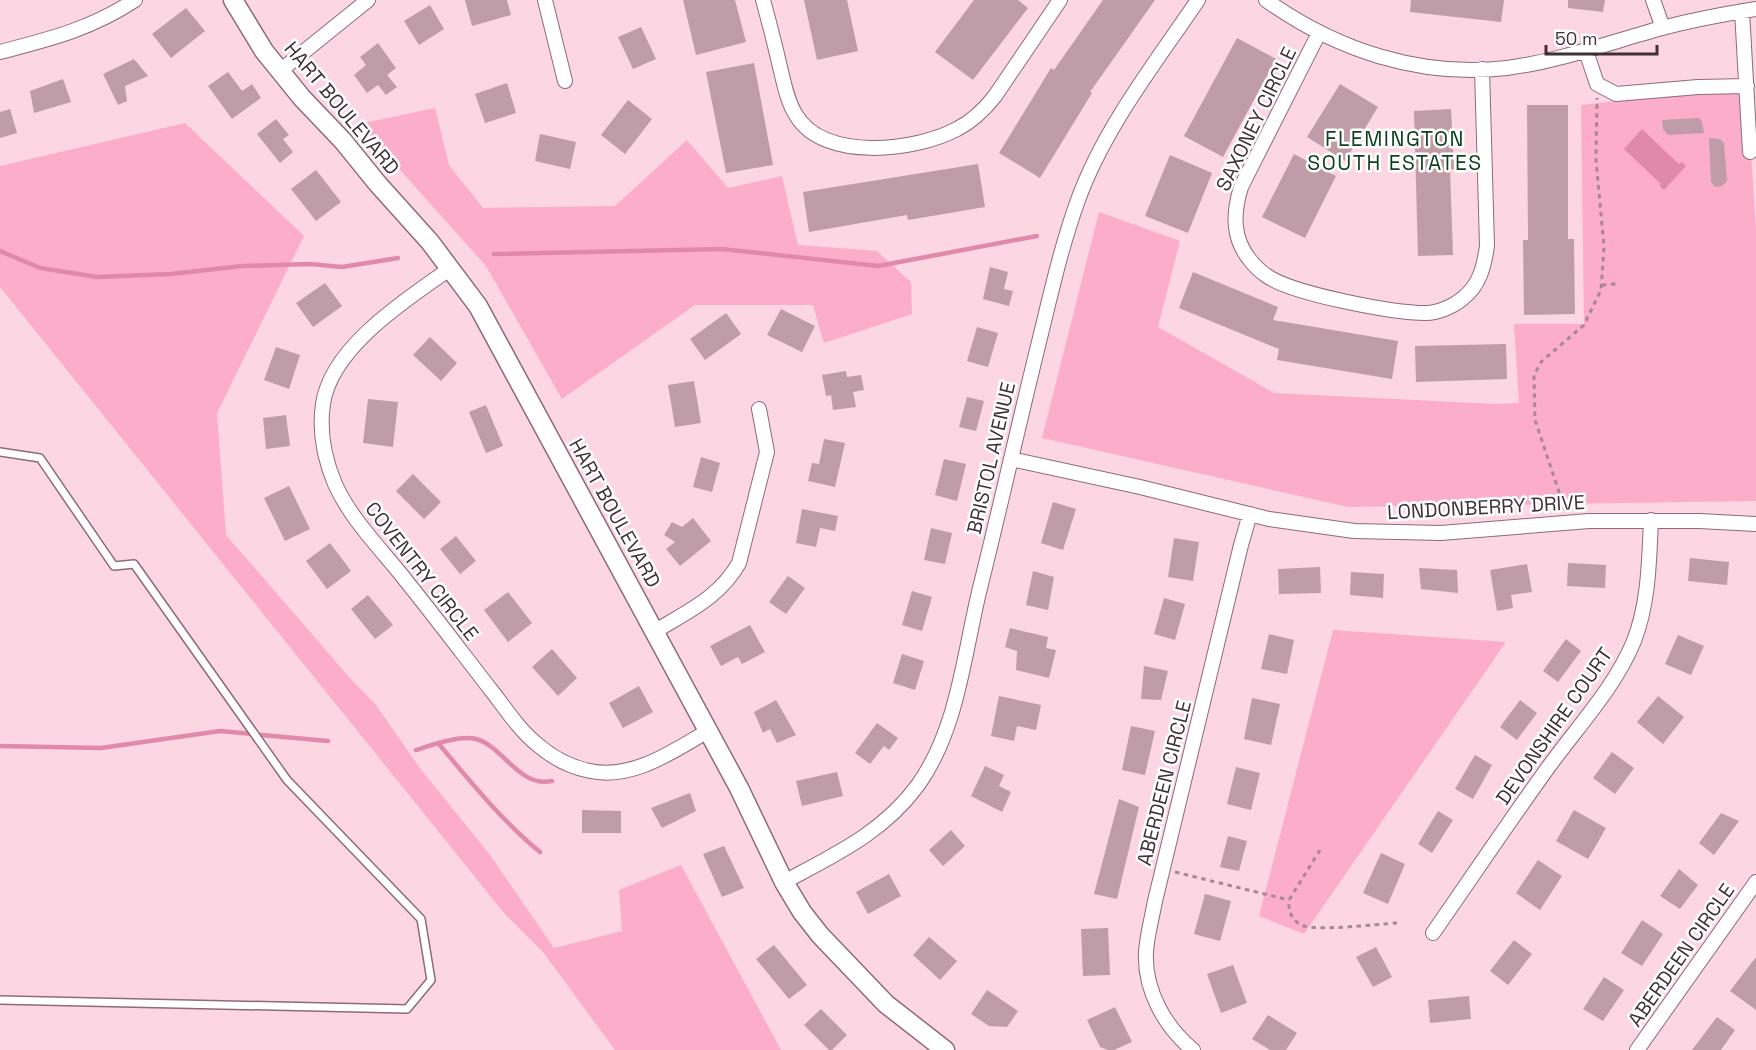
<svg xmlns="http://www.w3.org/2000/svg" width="1756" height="1050" viewBox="0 0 1756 1050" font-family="'Space Grotesk',sans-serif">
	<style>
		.green { fill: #fcadca }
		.water { fill: #e189ab }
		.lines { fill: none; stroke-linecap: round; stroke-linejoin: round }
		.stream { stroke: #e189ab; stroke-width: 4.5 }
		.building { fill: #c09ba8 }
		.lane-casing { stroke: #8d6b77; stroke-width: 10 }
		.street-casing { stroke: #8d6b77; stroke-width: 16 }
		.secondary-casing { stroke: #8d6b77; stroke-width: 21 }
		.path { stroke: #a58993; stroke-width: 3; stroke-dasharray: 4.5 4.5; stroke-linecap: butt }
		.lane { stroke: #fff; stroke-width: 7 }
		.street { stroke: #fff; stroke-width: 14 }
		.secondary { stroke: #fff; stroke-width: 18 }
		.labels { text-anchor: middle; stroke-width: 5; stroke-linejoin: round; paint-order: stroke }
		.street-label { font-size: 20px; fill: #3f3035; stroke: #fff }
		.neighbourhood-label { font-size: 21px; letter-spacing: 1.5px; fill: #0c3f1d; stroke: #fff }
	</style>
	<rect width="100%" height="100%" fill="#fdd6e3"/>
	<path class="green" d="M1747,86l9,145v270l-408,6 -306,-69 57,-226 81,29 -22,86 116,66 221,11 24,-1 -5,-79h70l-3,-219z
		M435,108l14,57 34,43 132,-2 72,-66 41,48 54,-12 16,69 79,6 34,31 1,32 -88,29 -11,-38h-118l-133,94 -76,-133 -127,-142z
		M185,123l119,113 -87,177 9,122 124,143 26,27 43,62 71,88 64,93 68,-17 -3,-41 62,-25 100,185h-166l-72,-98 -39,-39 -504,-626v-121z
		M1333,630l173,12 -202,292 -45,-18z"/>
	<path class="water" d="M1642,129l37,35 3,-2 4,4 -22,24 -5,-4 2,-2 -37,-35z"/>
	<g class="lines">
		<path class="stream" d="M0,251l40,17 57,9 74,-3 71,-8 68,-2 32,3 56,-9
			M494,254l228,-5 156,17 159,-30
			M438,743c32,38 63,77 102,109
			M0,746l101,2 119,-17 108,10
			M416,750c16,-5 43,-15 60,-11 27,7 43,49 76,42"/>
	</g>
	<path class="building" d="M465,0h42l4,15 -39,11z
		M683,0h52l11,42 -50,13z
		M804,0h43l11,51 -41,9z
		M974,0h44l10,8 -55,72 -38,-28z
		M1103,0h52l-65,92 2,1 -52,85 -41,-25 52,-85 3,2z
		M1411,0h93l-3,22 -91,-10z
		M1568,0h37l-2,12 -35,-4z
		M430,5l14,24 -25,16 -15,-24z
		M186,8l19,23 -34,27 -19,-24z
		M641,27l15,32 -23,10 -15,-32z
		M1237,38l39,21 -53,98 -39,-21z
		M378,43l18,25 -9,7 10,12 -11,8 -8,-10 -11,8 -13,-18 12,-10 -6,-8z
		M134,59l14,17 -23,10 2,15 -9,4 -15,-31z
		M754,63l19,102 -47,8 -20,-101z
		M228,72l14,19 10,-7 9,14 -29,21 -24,-33z
		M63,79l8,23 -37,11 -4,-22z
		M507,83l9,30 -31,10 -10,-29z
		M1340,84l38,23 -33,54 -38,-24z
		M628,100l24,19 -27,35 -24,-19z
		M1527,105h41v134h6l1,75 -51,1 -1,-75h5z
		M10,109l7,24 -17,5v-26z
		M1451,109l3,60h-4l3,86 -35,1 -4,-145z
		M1699,118l3,4 2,11 -36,2 -5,-6 -1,-9z
		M276,119l13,16 -6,4 10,13 -13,11 -23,-29z
		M540,134l36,8 -6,27 -35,-8z
		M1709,138l11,1 4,4 3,38 -5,5 -7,1 -4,-5z
		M1294,154l42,22 -31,62 -43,-21z
		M1170,155l42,18 -24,60 -43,-17z
		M978,164l7,43 -77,13 -1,-5 -98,17 -6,-40z
		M316,170l25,32 -25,19 -25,-32z
		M990,267l18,5 -4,17 9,2 -4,15 -26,-7z
		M1193,272l85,35 -5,13 125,21 -6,38 -115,-19 2,-11 -100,-41z
		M325,283l17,23 -29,21 -17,-24z
		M781,309l34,17 -13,26 -35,-17z
		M726,313l15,21 -36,26 -15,-21z
		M977,327l21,6 -10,34 -21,-6z
		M430,337l27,26 -16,18 -28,-26z
		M1506,344l1,35 -91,3 -1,-36z
		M276,347l24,8 -11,34 -25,-9z
		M846,371l1,6 14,-2 3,15 -11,2 3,15 -23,3 -2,-15 -5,1 -4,-21z
		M694,381l7,42 -26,4 -7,-42z
		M967,397l17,4 -8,30 -17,-4z
		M368,399l30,3 -5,45 -30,-4z
		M486,405l17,41 -17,7 -17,-41z
		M286,415l4,31 -24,3 -3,-31z
		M824,439l21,4 -10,44 -27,-6 4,-18 7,1z
		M701,457l19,6 -8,29 -19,-5z
		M944,459l22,5 -9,37 -22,-6z
		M413,474l28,28 -17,17 -28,-28z
		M289,486l21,43 -25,12 -21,-43z
		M1053,502l23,7 -13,41 -22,-7z
		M802,509l36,7 -3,15 -15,-3 -4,19 -20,-4z
		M693,518l18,23 -31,25 -14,-17 9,-7 -11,-7 8,-13 10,5z
		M931,528l21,5 -7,31 -21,-4z
		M456,536l20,25 -16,13 -20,-25z
		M1174,538l25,4 -6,39 -25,-4z
		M330,543l21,28 -24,18 -21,-28z
		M1690,558l39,4 -2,23 -39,-4z
		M1568,563l38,2 -1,23 -38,-2z
		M1527,564l5,28 -21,3 2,13 -16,3 -7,-41z
		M1320,567l1,26 -42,1 -1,-25z
		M1419,568l38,2 1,23 -37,-4z
		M1033,571l21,6 -6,33 -22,-5z
		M1351,572l33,2 -1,24 -33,-3z
		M788,576l17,12 -19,26 -17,-12z
		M912,591l20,6 -10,34 -20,-6z
		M508,592l24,31 -24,19 -24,-32z
		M368,595l25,30 -18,14 -24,-30z
		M1164,598l21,6 -10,36 -21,-6z
		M750,625l15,27 -23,12 -4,-7 -17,9 -11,-20z
		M1010,628l38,9 -2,11 10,2 -7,28 -33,-8 1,-19 -12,-4z
		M1269,634l25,6 -7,34 -26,-5z
		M1678,635l26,11 -13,29 -26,-11z
		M1566,639l15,12 -23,31 -15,-11z
		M552,649l25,29 -19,18 -26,-29z
		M902,654l22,7 -9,29 -22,-7z
		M1144,666l24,5 -7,29 -20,-1z
		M639,686l14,26 -30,16 -14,-25z
		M999,696l42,9 -5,25 -19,-4 -3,15 -23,-5z
		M1658,696l26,21 -21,27 -26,-22z
		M1252,698l28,6 -9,41 -27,-6z
		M776,700l20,35 -19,8 -7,-14 -7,4 -9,-21z
		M1520,700l17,13 -20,27 -17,-13z
		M877,723l21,15 -9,12 -5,-4 -14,18 -15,-11z
		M1131,726l24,5 -10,44 -23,-5z
		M1612,752l22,16 -19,26 -22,-16z
		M1475,755l17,10 -19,34 -18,-10z
		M985,766l19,9 -5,11 12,6 -9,20 -31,-16z
		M1236,767l24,6 -9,37 -24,-6z
		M837,772l6,24 -41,10 -6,-25z
		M690,793l6,18 -34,17 -11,-20z
		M1119,799l20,8 -22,92 -23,-5z
		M582,810l39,1v22h-39z
		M1574,810l32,18 -18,31 -32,-18z
		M1438,811l15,9 -21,33 -14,-9z
		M1721,813l18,8 -25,34 -15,-12z
		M951,830l14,16 -22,20 -14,-16z
		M1228,836l19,5 -8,30 -19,-4z
		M724,846l20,42 -22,9 -19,-43z
		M1381,853l24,11 -17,40 -25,-11z
		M1538,860l24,16 -22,34 -24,-17z
		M1679,869l19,16 -18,24 -20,-13z
		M889,874l12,22 -33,18 -12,-22z
		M1205,894l26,7 -11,40 -26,-7z
		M1642,920l21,14 -21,32 -21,-13z
		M1108,928l2,47 -27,1 -2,-47z
		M929,937l28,24 -17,19 -27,-25z
		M1514,940l18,14 -24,31 -18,-14z
		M774,945l33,40 -18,14 -33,-40z
		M1376,947l16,30 -19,10 -17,-30z
		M1756,957v53l-26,-19z
		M1233,965l14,38 -26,10 -14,-39z
		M1604,977l20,13 -21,31 -20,-12z
		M987,990l31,21 -11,16 -18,-1 -18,-12z
		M1469,996l2,23 -41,4 -2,-23z
		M1115,1007l17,35 -18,8h-6l-8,-3 -13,-27z
		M821,1009l26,26 -15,15h-3l-25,-25z
		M1268,1015l29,18 -11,17h-16l-18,-11z
		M1717,1017l18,13 -14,20h-29z"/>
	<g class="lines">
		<defs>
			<path id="lane" d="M0,452l40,6 74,108 20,-2 153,216 134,139 10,61 -24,29 -407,-9"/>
			<path id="street" d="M545,0l20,81
				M763,0c6,22 12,45 17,67 4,16 7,34 16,48 27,47 120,36 161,14 16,-8 27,-19 38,-33l65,-96
				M1266,0c70,50 154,78 241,68 53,-7 104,-26 155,-40 31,-8 63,-14 94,-19
				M1653,0l10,28
				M1742,11l8,141
				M1319,33l-78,154c-8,26 -9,51 9,73 4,5 11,12 17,16 26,18 126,37 159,37 12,0 28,-7 37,-15 17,-13 21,-32 24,-52l-5,-177
				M1586,51l11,33 19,10 82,-7 49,-1
				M0,52c50,-13 91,-23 135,-52
				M280,71l88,-71
				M451,268c-44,31 -120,79 -128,136 -4,27 1,54 12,80 16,36 48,67 72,98 29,36 56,72 84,108 15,19 28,40 47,55 15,13 32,22 52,26 43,9 83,-20 118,-40
				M1011,459l129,28 129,32 85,12 87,2 148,-12h110l57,3
				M654,632c34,-21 65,-34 85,-69l28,-111 -8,-43
				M784,882c50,-27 99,-49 134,-97 40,-56 46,-132 62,-197 20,-80 38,-161 58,-242 12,-49 23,-99 40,-146 26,-72 78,-138 120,-200
				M1433,933c39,-56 77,-113 117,-168 29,-40 65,-78 84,-124 15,-39 15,-80 17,-121
				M1193,1050c-28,-23 -49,-60 -47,-98 1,-17 6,-34 9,-51l86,-356 9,-31
				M1637,1050l119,-168"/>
			<path id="secondary" d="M233,0l31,51 38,47 41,43 34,42 53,59 48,64 261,482 45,94 18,30 18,23 66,69 59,46"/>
		</defs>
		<use href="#lane" class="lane-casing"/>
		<use href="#street" class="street-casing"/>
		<use href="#secondary" class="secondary-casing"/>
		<path class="path" d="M1602,285l14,-1
			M1565,510l-30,-90 -1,-45 8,-14 42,-36 17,-35 3,-43 -8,-87 1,-62
			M1320,850l-31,50c-1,11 3,22 15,26 19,5 72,-2 94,-3
			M1175,872l114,28"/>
		<use href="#lane" class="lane"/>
		<use href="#street" class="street"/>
		<use href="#secondary" class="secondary"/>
	</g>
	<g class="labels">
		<g class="street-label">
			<text transform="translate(342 108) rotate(50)" y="7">HART BOULEVARD</text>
			<text transform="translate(1256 119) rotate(-64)" y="7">SAXONEY CIRCLE</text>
			<text transform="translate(991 458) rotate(-77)" y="7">BRISTOL AVENUE</text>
			<text transform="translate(1486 507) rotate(-3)" y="7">LONDONBERRY DRIVE</text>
			<text transform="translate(615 513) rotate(61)" y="7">HART BOULEVARD</text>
			<text transform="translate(422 571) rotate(52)" y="7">COVENTRY CIRCLE</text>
			<text transform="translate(1554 726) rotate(-55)" y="7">DEVONSHIRE COURT</text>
			<text transform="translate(1164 783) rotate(-76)" y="7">ABERDEEN CIRCLE</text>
			<text transform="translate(1681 955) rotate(-55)" y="7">ABERDEEN CIRCLE</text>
		</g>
		<g class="neighbourhood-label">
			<text x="1395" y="146">FLEMINGTON<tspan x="1395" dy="24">SOUTH ESTATES</tspan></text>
		</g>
	</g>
	<path d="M1546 45v9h111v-9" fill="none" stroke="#3f3035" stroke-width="3"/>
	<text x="1555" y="45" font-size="18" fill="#3f3035" stroke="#ffffff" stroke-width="4.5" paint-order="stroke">50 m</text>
</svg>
